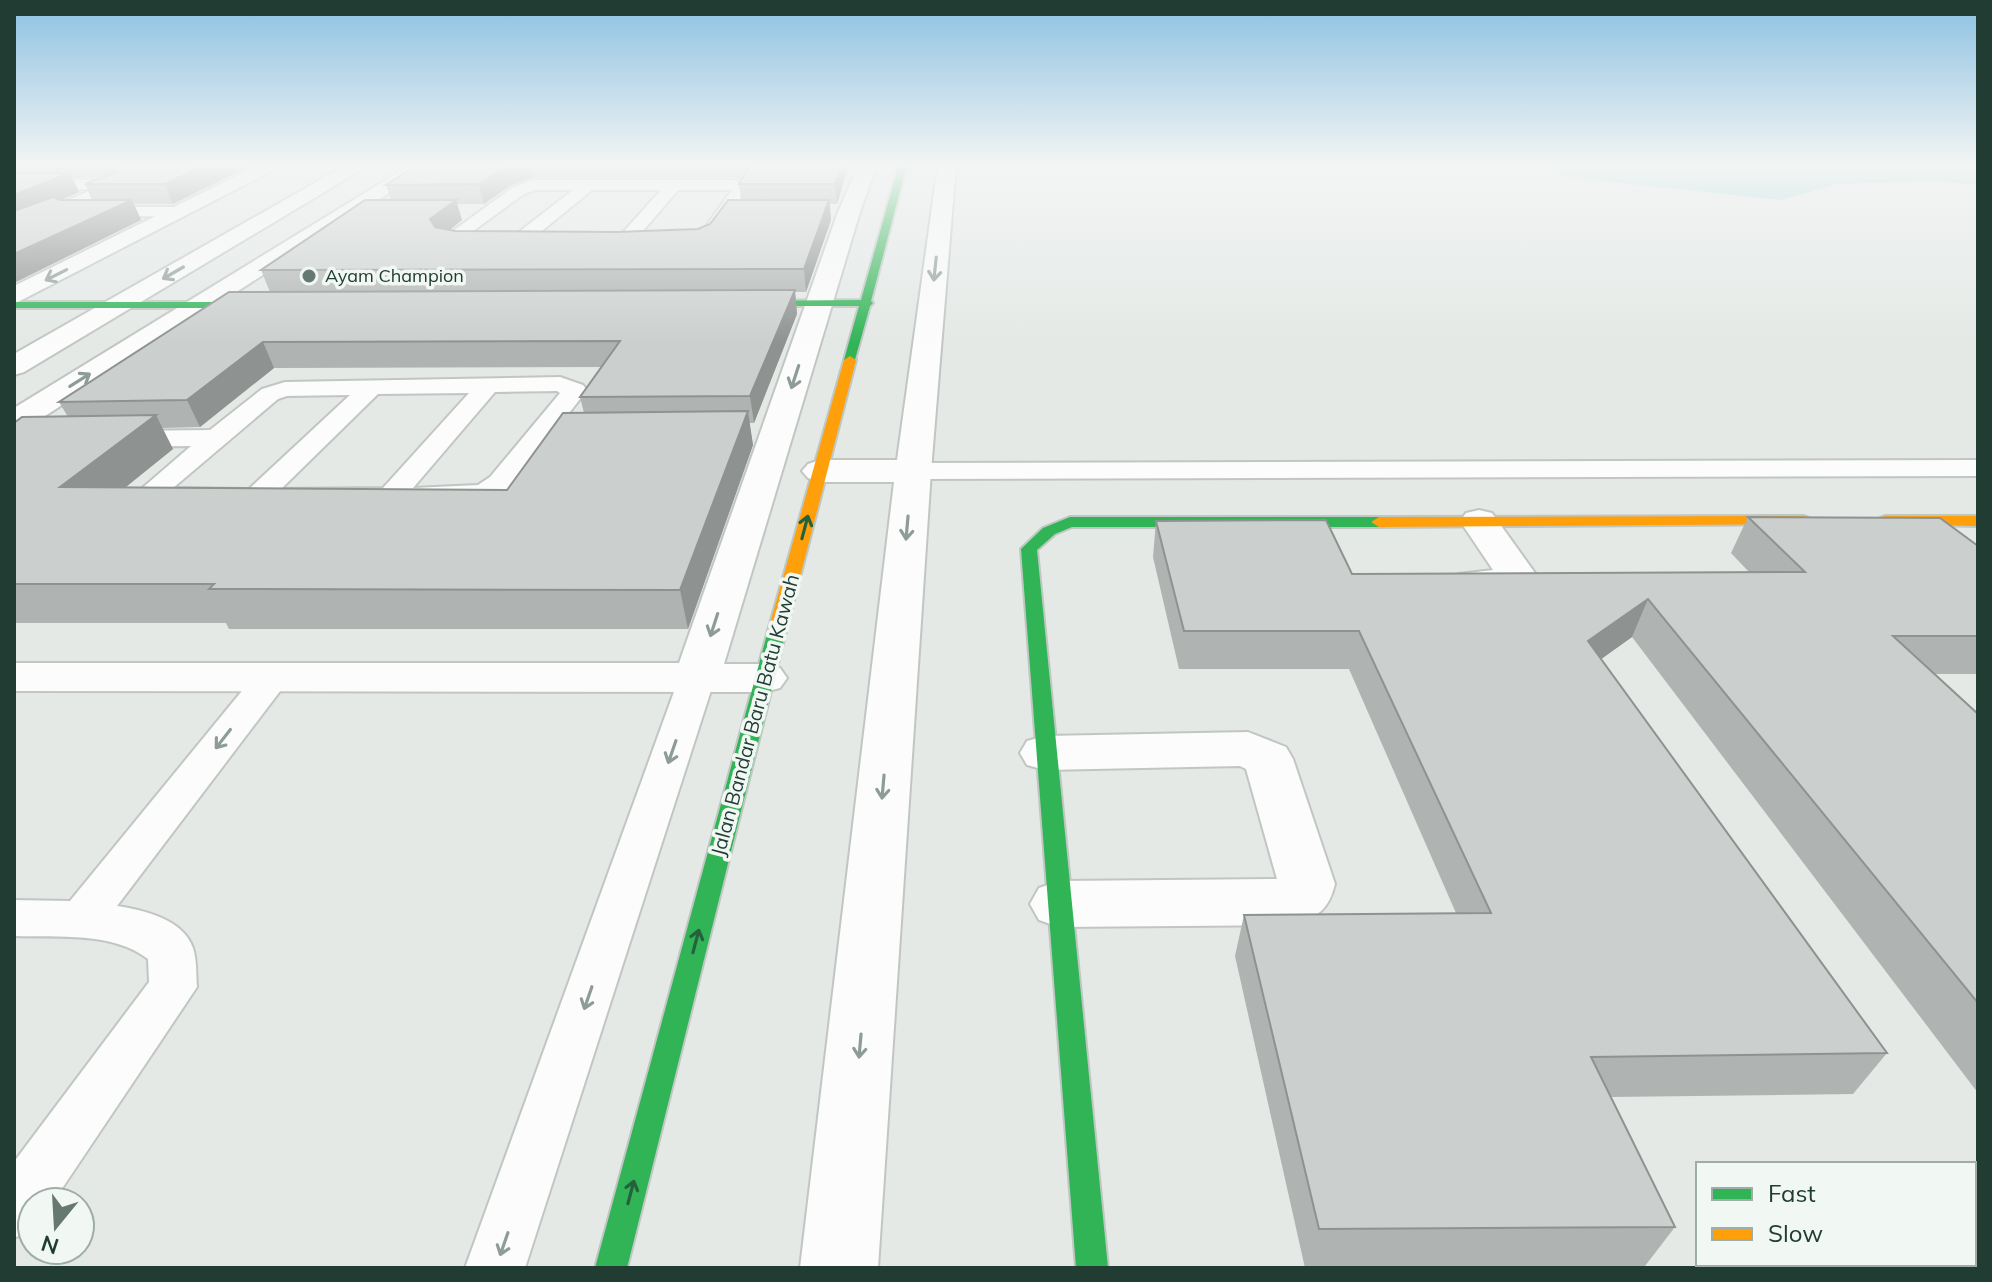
<svg xmlns="http://www.w3.org/2000/svg" width="1992" height="1282" viewBox="0 0 1992 1282" font-family="Mulish,sans-serif">
	<style>
		.lines { fill: none; stroke-linecap: round; stroke-linejoin: round }
		.river { fill: #a3d5d9; fill-rule: evenodd }
		.lane-casing { stroke: #c1c6c3; stroke-width: 4 }
		.street-casing { stroke: #c1c6c3; stroke-width: 4 }
		.fast-casing { stroke: #bfc7c3; stroke-width: 4 }
		.slow-casing { stroke: #bfc7c3; stroke-width: 4 }
		.lane { fill: #fbfcfb; fill-rule: evenodd }
		.street { fill: #fbfcfb; fill-rule: evenodd }
		.fast { fill: #30b455; fill-rule: evenodd }
		.slow { fill: #ff9f0a; fill-rule: evenodd }
		.wall { fill: #afb3b1; fill-rule: evenodd }
		.shaded-wall { fill: #8e9290 }
		.building { fill: #cbd0ce; stroke: #8e9290; stroke-width: 2 }
		.oneway { stroke: #8e9c97 }
		.oneway2 { stroke: #26613d }
		.poi-dot { fill: #657972; stroke: #f1f8f4; stroke-width: 3 }
		.labels { text-anchor: middle; stroke-width: 7; stroke-linejoin: round; paint-order: stroke }
		.far-poi-label { font-size: 18px; fill: #213d33; stroke: #f1f8f4; text-anchor: start }
		.street-label { font-size: 20px; fill: #213d33; stroke: #f1f8f4 }
	</style>
	<rect width="100%" height="100%" fill="#e4e9e6"/>
	<g class="lines">
		<path class="river" d="M1550,164h166l64,6 24,-6h174v21l-40,-4 -100,3 -58,16 -207,-22 -16,-4z"/>
		<defs>
			<path id="lane" d="M14,179l104,1 8,5 -112,49v-11l80,-34h-80z
				M533,180h201l16,6 -39,58 -17,5 -232,1 -20,-5 -3,-4 73,-53zM535,190h38l-63,49h-48l62,-45zM592,190h69l-44,49h-85zM678,190h54l-33,46 -63,3z
				M90,207h91l8,5 -8,5 -97,-2 -2,-3z
				M560,377l23,8 4,5 -77,99 -12,8 -30,7 -297,2 -27,-10 -4,-6 51,-44 -70,1 -9,-3 -4,-5 4,-5 9,-3 89,-1 52,-41 23,-7zM557,391l3,2 -70,84 -12,8 -65,3 82,-96zM469,393l-86,95 -102,1 97,-95zM350,395l-101,94 -76,-1 105,-89 9,-3z
				M1978,460v16l-1065,3 -10,-2 -4,-6 4,-6 10,-2z
				M272,667l13,3 5,8 -173,228c27,4 66,13 76,42 4,12 3,27 4,39l-144,215h-21v28l-18,8v-76l135,-180 -1,-23c-36,-28 -90,-21 -134,-23v-36l56,1 189,-231z
				M697,667l13,3 5,8 -190,590h-60l214,-590 5,-8z"/>
			<path id="street" d="M261,164h24l-271,140v-18z
				M348,164h23l-347,208 -10,3v-21z
				M412,164h22l-409,265 -11,3v-24z
				M859,164h18l-17,48 -136,452h40l16,4 7,10 -7,10 -16,4 -750,-1v-28h665l159,-451z
				M938,164h18l-25,307 -53,797h-78l94,-786h-74l-12,-4 -6,-7 6,-7 12,-4h77z
				M1479,510l13,3 43,60 6,9 -6,9c-24,6 -52,7 -76,1l-6,-9 6,-9 34,-4 -33,-49 6,-8z
				M1248,732l38,15 7,12 42,125c-6,25 -17,33 -41,41l-235,2 -20,-7 -9,-16 9,-16 20,-7 218,-2 -31,-110 -6,-3 -195,4 -18,-5 -7,-12 7,-12 18,-5z
				M1974,1184h4v74h-4z"/>
			<path id="fast" d="M899,164h8l-36,137 2,2 -3,3 -16,57 -10,-3 15,-54h-127l-1,-2 5,-3 125,-1z
				M14,302h254l5,3 -5,3h-254z
				M1070,517h309l8,5 -8,5h-307l-17,7 -18,16 71,718h-32l-55,-719 22,-21z
				M777,626l9,5 -159,637h-32l173,-637z"/>
			<path id="slow" d="M850,356l6,4 -70,271 -3,4h-12l-3,-4 76,-271z
				M1804,516l5,2 3,3 -3,3 -430,3 -8,-5 8,-5z
				M1885,516h93v10l-98,-2 -3,-3 3,-3z"/>
		</defs>
		<use href="#lane" class="lane-casing"/>
		<use href="#street" class="street-casing"/>
		<use href="#fast" class="fast-casing"/>
		<use href="#slow" class="slow-casing"/>
		<use href="#lane" class="lane"/>
		<use href="#street" class="street"/>
		<use href="#fast" class="fast"/>
		<use href="#slow" class="slow"/>
	</g>
	<path class="wall" d="M14,164h240l-81,40h-39l7,16 -127,63zM72,177h31l-18,7 7,16h-31l18,-8z
		M419,164h430l-12,40h-7l1,16 -25,72h-11l2,22 -43,109h-5l4,22 -65,184h-459l-3,-6h-212v-200l54,-6 -9,-15 211,-110 -9,-22 130,-70 -5,-15zM533,177h201l8,3 -3,4 2,16 -31,24 -12,5 -82,3 -161,-1 -6,-1 13,-10 -5,-16h27l26,-18zM602,367l-22,30 4,16 -77,77 -381,-3 47,-38 -11,-21 38,-1 74,-59z
		M1748,517l230,29v128h-43l43,40v379l-346,-456 -31,22 286,394 -34,41 -242,3 64,130 -30,39 -340,2 -70,-312 9,-41 212,-2 -107,-244h-170l-26,-112 3,-36 196,53 397,-2 -18,-19z"/>
	<path class="shaded-wall" d="M208,164h46l-81,40 -8,-20z
		M513,164h17l3,13 -23,9 -26,18 -5,-20 27,-17z
		M842,164h7l-12,40 -2,-20z
		M70,173l9,19 -65,28v-25z
		M132,200l9,20 -127,63v-29z
		M456,200l6,20 -26,21 -6,-22z
		M829,200l2,20 -25,72 -2,-23z
		M795,290l2,24 -43,109 -4,-27z
		M263,342l11,26 -74,59 -13,-27z
		M748,411l5,34 -65,184 -8,-39z
		M156,415l17,34 -92,74 -21,-36z
		M1648,599l-16,38 -60,43 16,-39z"/>
	<path class="building" d="M117,164h91l-43,20h-80l31,-12z
		M419,164h94l-7,3 -27,17 -93,1z
		M745,164h97l-7,20h-96l11,-18z
		M14,173h56l-56,22z
		M53,197l7,3h72l-118,54v-43z
		M365,200h91l-26,19 5,8 20,4 161,1 82,-3 12,-5 18,-24h101l-25,69 -543,1z
		M795,290l-45,106 -170,1 40,-56 -357,1 -76,58 -128,2 170,-110z
		M748,411l-68,179 -471,-1 5,-5h-200v-161l8,-6 134,-2 -96,72 447,3 56,-77z
		M1748,517l192,1 38,28v90h-85l85,78v289l-330,-404 -60,42 299,412 -296,4 84,170 -356,2 -75,-314 247,-2 -132,-282h-175l-28,-110 170,-1 26,54 453,-2z"/>
	<defs><path id="oneway-shaft" d="M-6 0H5M1.5-3L5.5 0L1.5 3" fill="none" stroke-width="1.6" stroke-linecap="round" stroke-linejoin="round" transform="scale(2)"/></defs>
	<g class="oneway">
		<use href="#oneway-shaft" transform="translate(935 269) rotate(96)"/>
		<use href="#oneway-shaft" transform="translate(173 273) rotate(150)"/>
		<use href="#oneway-shaft" transform="translate(56 275) rotate(153)"/>
		<use href="#oneway-shaft" transform="translate(795 377) rotate(108)"/>
		<use href="#oneway-shaft" transform="translate(80 380) rotate(-32)"/>
		<use href="#oneway-shaft" transform="translate(907 528) rotate(95)"/>
		<use href="#oneway-shaft" transform="translate(714 625) rotate(108)"/>
		<use href="#oneway-shaft" transform="translate(223 739) rotate(128)"/>
		<use href="#oneway-shaft" transform="translate(672 752) rotate(109)"/>
		<use href="#oneway-shaft" transform="translate(883 787) rotate(95)"/>
		<use href="#oneway-shaft" transform="translate(588 998) rotate(109)"/>
		<use href="#oneway-shaft" transform="translate(860 1046) rotate(95)"/>
		<use href="#oneway-shaft" transform="translate(504 1244) rotate(109)"/>
	</g>
	<g class="oneway2">
		<use href="#oneway-shaft" transform="translate(805 527) rotate(-75)"/>
		<use href="#oneway-shaft" transform="translate(696 941) rotate(-75)"/>
		<use href="#oneway-shaft" transform="translate(631 1192) rotate(-75)"/>
	</g>
	<linearGradient id="sky" x2="0" y2="1"><stop stop-color="#8cc1e2"/><stop offset="0.48" stop-color="#f3f5f4"/><stop offset="1" stop-color="#f3f5f4" stop-opacity="0"/></linearGradient>
	<rect width="1992" height="344" fill="url(#sky)"/>
	<circle class="poi-dot" cx="309" cy="276" r="8"/>
	<g class="labels">
		<g class="far-poi-label">
			<text x="325" y="282">Ayam Champion</text>
		</g>
		<g class="street-label">
			<text transform="translate(755 715) rotate(-75)" y="7">Jalan Bandar Baru Batu Kawah</text>
		</g>
	</g>
	<rect width="1992" height="1282" fill="none" stroke="#213d33" stroke-width="32"/>
	<rect x="1696" y="1162" width="280" height="104" fill="#f1f8f4" stroke="#9eada7" stroke-width="2"/>
	<rect x="1712" y="1188" width="40" height="12" fill="#30b455" stroke="#9eada7" stroke-width="2"/>
	<text x="1768" y="1202" font-size="24" fill="#213d33">Fast</text>
	<rect x="1712" y="1228" width="40" height="12" fill="#ff9f0a" stroke="#9eada7" stroke-width="2"/>
	<text x="1768" y="1242" font-size="24" fill="#213d33">Slow</text>
	<g transform="translate(56 1226) rotate(198)"><circle r="38" fill="#f1f8f4" stroke="#9eada7" stroke-width="2"/>
	<path d="M0-6L14 30L0 20L-14 30Z" fill="#657972"/>
	<text y="-12" font-size="22" font-weight="bold" text-anchor="middle" fill="#213d33">N</text>
	</g>
</svg>
